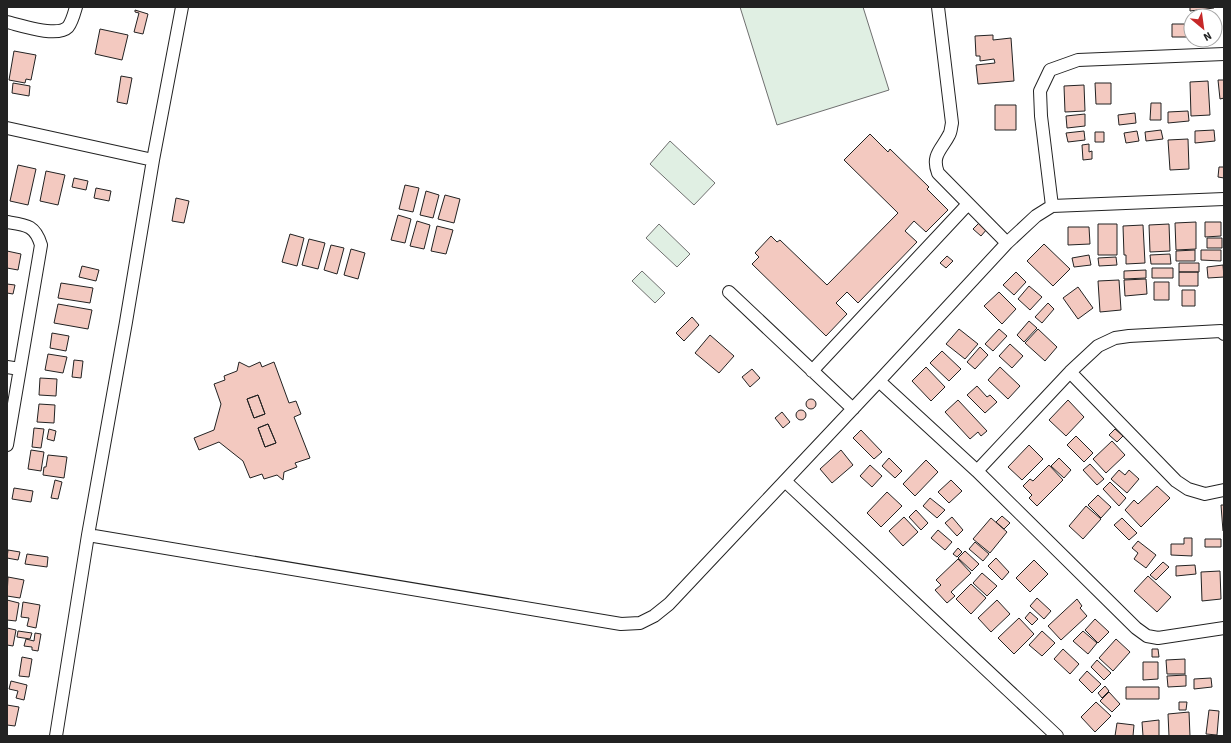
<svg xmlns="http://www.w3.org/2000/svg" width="1231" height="743" viewBox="0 0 1231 743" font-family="'Source Sans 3',sans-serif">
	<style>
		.green { fill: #e0efe3; stroke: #6f6f6f }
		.building { fill: #f3c9c0; stroke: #222; fill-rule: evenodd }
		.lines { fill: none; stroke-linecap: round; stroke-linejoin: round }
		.street-casing { stroke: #222; stroke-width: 14 }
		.street { stroke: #fff; stroke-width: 12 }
	</style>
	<rect width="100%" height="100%" fill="#fff"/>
	<path class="green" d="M740,7h123l26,83 -112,35z
		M670,141l45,42 -21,22 -44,-41z
		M659,224l31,30 -13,13 -31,-29z
		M642,271l23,22 -10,10 -23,-22z"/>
	<path class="building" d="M1190,7h23l1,1 -24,3z
		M135,10l13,4 -5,20 -9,-2 5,-19 -4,-1z
		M1172,24h15v13h-15z
		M100,29l28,6 -6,25 -27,-6z
		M993,35v5l18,-2 3,43 -36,3 -2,-19 19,-2 -1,-4 -14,2v-5h-4l-1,-20z
		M14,51l22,4 -5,25 -5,-1 -1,4 -16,-3z
		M121,76l11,2 -5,26 -10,-2z
		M1218,80h6v18l-4,1z
		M1208,81l2,34 -19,1 -1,-34z
		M13,83l17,3 -1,10 -17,-3z
		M1095,83h16v21h-15z
		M1084,85l1,26 -20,1 -1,-26z
		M1151,103h10v17h-11z
		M995,105h21v25h-21z
		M1188,111l1,10 -21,2v-11z
		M1135,113l1,10 -17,2 -1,-10z
		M1085,114v12l-18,2 -1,-12z
		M1161,130l2,9 -17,2 -1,-9z
		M1214,130l1,11 -20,2v-12z
		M1084,131l1,9 -17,2 -2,-9z
		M1137,131l2,10 -13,2 -2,-10z
		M1095,132h9v10h-9z
		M870,134l18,18 2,-3 39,38 -2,2 21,21 -22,22 -12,-11 -9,10 12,11 -59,61 -11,-11 -11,11 11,11 -21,22 -74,-72 7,-7 -4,-4 16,-17 6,6 3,-2 47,45 71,-72 -54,-53z
		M1188,139l1,30 -19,1 -2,-30z
		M1089,144v8l3,-1v8l-9,1 -1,-15z
		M18,165l18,4 -8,36 -18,-4z
		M1219,167h5v11l-6,-1z
		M46,171l19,4 -7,30 -18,-4z
		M74,178l14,3 -2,9 -14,-3z
		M405,185l14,3 -6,24 -14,-3z
		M96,188l15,3 -2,10 -15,-3z
		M426,191l13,4 -6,23 -13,-3z
		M445,195l15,4 -6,24 -16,-4z
		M176,198l13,3 -5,22 -12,-2z
		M398,215l13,4 -6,24 -14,-3z
		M417,221l13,4 -6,24 -14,-3z
		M980,222l7,7 -6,7 -8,-7z
		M1196,222v27l-20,1 -1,-27z
		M1205,222h16v14l-16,1z
		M1098,224h19v31h-19z
		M1169,224l1,27 -20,1 -1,-27z
		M1143,225l2,38 -19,1v-9h-2l-1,-29z
		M437,226l16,4 -7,24 -15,-3z
		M1068,227h21l1,17 -22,1z
		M290,234l14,4 -7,28 -15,-4z
		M1207,238h15v10h-15z
		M309,239l16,4 -7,26 -16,-4z
		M1044,244l26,25 -17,17 -26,-25z
		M331,245l13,3 -7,26 -13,-4z
		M351,249l14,4 -7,26 -14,-4z
		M1195,250v11h-19v-10z
		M1201,250h20v11l-20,-1z
		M7,251l14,3 -3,16 -11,-2z
		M1170,254l1,10h-20l-1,-9z
		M1089,255l2,10 -17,2 -2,-9z
		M947,256l6,5 -7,7 -6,-5z
		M1116,257l1,8 -18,1 -1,-8z
		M1179,263h20v9h-20z
		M1223,265l1,12 -16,1 -1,-11z
		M82,266l17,4 -3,11 -17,-4z
		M1152,268h21v10h-21z
		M1146,270v8l-22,1v-8z
		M1016,272l10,10 -12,13 -11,-10z
		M1179,272h19v14h-19z
		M1146,279l1,15 -22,2 -1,-16z
		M1119,280l2,30 -21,2 -2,-31z
		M1154,282h15v18h-15z
		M61,283l32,5 -3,15 -32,-5z
		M7,284l8,1 -2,9 -6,-1z
		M1029,286l13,11 -12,13 -12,-11z
		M1078,287l15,21 -15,11 -15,-21z
		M1182,290h13v16h-13z
		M999,292l17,17 -14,15 -18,-18z
		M1048,303l6,6 -12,14 -7,-6z
		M58,304l34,6 -4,19 -34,-6z
		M692,317l7,8 -15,16 -8,-8z
		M1029,321l8,7 -13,14 -7,-7z
		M959,329l19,15 -13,15 -19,-15z
		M999,329l8,7 -14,15 -8,-7z
		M1038,329l19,18 -12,14 -20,-18z
		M52,333l17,3 -3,15 -16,-3z
		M710,335l24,21 -15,17 -24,-20z
		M1010,344l13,12 -11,12 -13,-12z
		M980,347l8,8 -13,14 -8,-7z
		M942,351l19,18 -12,12 -19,-18z
		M48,354l19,3 -4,16 -18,-3z
		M74,360l9,1 -2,17 -9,-1z
		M239,362l10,5 11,-5 2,5 12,-5 15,41 7,-2 5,13 -7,3 16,41 -15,5 2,4 -13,5 -1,8 -6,-5 -13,4 -2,-5 -12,4 -7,-17 -24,-19 -20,8 -5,-12 20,-8 7,-26 -7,-20 11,-4 -1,-4 13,-5zM258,395l7,19 -11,4 -7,-19zM268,424l8,19 -11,4 -7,-19z
		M926,367l19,20 -14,14 -19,-20z
		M1000,367l20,19 -12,13 -20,-19z
		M752,369l8,9 -10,9 -8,-10z
		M40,378l17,1 -1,17 -17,-1z
		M977,386l10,11 3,-2 7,7 -12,11 -18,-18z
		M258,395l7,19 -11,4 -7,-19z
		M806 404a5 5 0 1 1 10 0a5 5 0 1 1-10 0Z
		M958,400l29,31 -6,5 -3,-4 -8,7 -25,-27z
		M1068,400l16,17 -18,19 -17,-16z
		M39,404l16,1 -1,18 -17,-1z
		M796 415a5 5 0 1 1 10 0a5 5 0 1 1-10 0Z
		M782,412l8,10 -7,6 -8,-10z
		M268,424l8,19 -11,4 -7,-19z
		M34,428l10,1 -3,19 -9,-1z
		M49,429l7,2 -2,10 -7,-2z
		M1115,429l8,7 -6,6 -8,-7z
		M861,430l21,22 -8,7 -21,-21z
		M1076,436l17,17 -9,9 -17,-17z
		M1112,441l13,14 -19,18 -13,-14z
		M1029,445l14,14 -21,21 -14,-13z
		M31,450l13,2 -3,19 -13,-2z
		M841,450l12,15 -21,18 -12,-14z
		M48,455l19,2 -3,21 -21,-3 1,-8h2z
		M889,458l13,13 -7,7 -13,-12z
		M1059,458l12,12 -7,8 -13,-12z
		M926,460l12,12 -23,24 -12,-12z
		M1090,464l14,15 -7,6 -14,-15z
		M870,465l12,11 -10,11 -12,-11z
		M1049,465l14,15 -26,26 -8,-8 3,-3 -9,-9 7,-7 3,2z
		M1119,470l6,5 4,-5 10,9 -12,14 -16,-14z
		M55,480l7,2 -4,17 -7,-1z
		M951,480l11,11 -13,12 -11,-11z
		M1110,482l16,16 -7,8 -16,-17z
		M1157,486l13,12 -29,29 -16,-17 9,-10 4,4z
		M14,488l19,3 -2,11 -19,-3z
		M887,492l15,14 -21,21 -14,-14z
		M1098,495l13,12 -10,11 -13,-13z
		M930,498l15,12 -8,8 -14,-12z
		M1221,505h3v26h-1z
		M1086,506l15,13 -18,20 -14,-13z
		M916,510l12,13 -7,7 -12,-13z
		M1002,516l8,7 -6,6 -8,-7z
		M904,517l14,15 -15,14 -14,-15z
		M952,517l11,13 -6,6 -12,-13z
		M991,518l16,14 -17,21 -17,-14z
		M1122,518l15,15 -8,7 -15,-15z
		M938,530l14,12 -7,8 -14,-12z
		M1184,538h8v18l-21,-1v-11h13z
		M1205,539h16v8h-16z
		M1138,541l18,14 -10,13 -12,-9 4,-6 -6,-5z
		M975,542l14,12 -6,7 -14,-12z
		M958,548l4,4 -5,5 -4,-3z
		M8,550l12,2 -2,8 -11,-2z
		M965,551l14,13 -7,7 -14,-13z
		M27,554l21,3 -1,10 -22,-3z
		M996,558l13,14 -7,8 -14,-14z
		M958,559l13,14 -20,19 4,4 -8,7 -12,-13 6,-5 -5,-5z
		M1034,560l14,14 -18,18 -14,-14z
		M1163,562l6,5 -13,13 -6,-5z
		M1195,565l1,9 -20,2v-10z
		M1220,571l1,28 -19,2 -1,-29z
		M982,573l15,13 -10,10 -14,-13z
		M1148,576l23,21 -14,15 -23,-21z
		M8,577l16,3 -4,18 -13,-2z
		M971,584l15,14 -15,16 -15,-15z
		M1037,598l14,13 -7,8 -14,-13z
		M1077,599l5,7 -2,2 7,8 -26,24 -13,-14z
		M7,600l12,3 -3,18 -9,-1z
		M997,600l13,14 -19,18 -13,-14z
		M23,602l17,3 -4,23 -9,-2 2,-8 -8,-1z
		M1030,612l8,7 -6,6 -7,-7z
		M1019,618l15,16 -20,20 -16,-16z
		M1095,619l14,13 -11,11 -13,-13z
		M7,628l9,2 -3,16 -6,-1z
		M18,631l14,2 -2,6 -13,-2z
		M1042,631l13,12 -13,13 -13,-11z
		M1083,631l14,12 -9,11 -15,-13z
		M35,633l6,1 -3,17 -6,-1v-3l-8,-1 2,-7 8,2z
		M1116,639l14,13 -17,19 -14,-13z
		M1063,649l16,15 -9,10 -16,-15z
		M1152,649h6l1,8h-7z
		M22,657l10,2 -3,18 -10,-1z
		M1185,659v15h-18l-1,-14z
		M1097,660l14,13 -7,7 -13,-13z
		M1143,662h15v17l-15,1z
		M1087,671l14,13 -9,9 -13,-13z
		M1186,675v11l-18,1 -1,-11z
		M1211,678l1,9 -18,2v-10z
		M11,681l16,4 -3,15 -8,-2 2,-7 -9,-2z
		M1105,686l4,5 -7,7 -4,-5z
		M1126,687h33v12h-33z
		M1109,692l11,12 -8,8 -12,-11z
		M1096,702l15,14 -16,16 -14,-15z
		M1179,702h8l-1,8h-7z
		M7,705l12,2 -4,19 -8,-1z
		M1209,710l10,1 -2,24 -11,-1z
		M1189,712l1,24h-21l-1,-22z
		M1159,720v16h-16l-1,-14z
		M1117,723l17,2 -1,11h-18z"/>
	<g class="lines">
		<defs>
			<path id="street" d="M938,7l14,116c-1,4 -1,9 -3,12 -7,14 -18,20 -11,38l69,70
				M7,22c13,3 50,16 61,5 4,-5 6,-13 8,-20
				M7,128l146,32
				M1052,206l-11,-90 -1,-25 10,-21 28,-10 146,-6
				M7,222c19,3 28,3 34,23l-34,200
				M729,292l124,117
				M7,367l13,2
				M812,371l156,-167
				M1070,372l106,109 12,8 17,5 19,-4
				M879,381l98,90 159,157 11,8 11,2 66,-10
				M977,471l93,-99 28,-26 17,-8 14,-2 92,-5 3,3
				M785,481l272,255
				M88,535l533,89 19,-1 14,-7 15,-12 210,-223 128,-138 29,-27 16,-10 172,-7
				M56,736l32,-201 38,-213 27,-162 29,-153"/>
		</defs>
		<use href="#street" class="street-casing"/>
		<use href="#street" class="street"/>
	</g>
	<rect width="1231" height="743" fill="none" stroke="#222222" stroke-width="16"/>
	<g transform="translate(1203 28) rotate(151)"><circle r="19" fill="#ffffff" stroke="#a7a7a7"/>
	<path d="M0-3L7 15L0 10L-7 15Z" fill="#c62828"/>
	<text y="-6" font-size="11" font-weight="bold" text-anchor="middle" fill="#222222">N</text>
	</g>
</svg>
